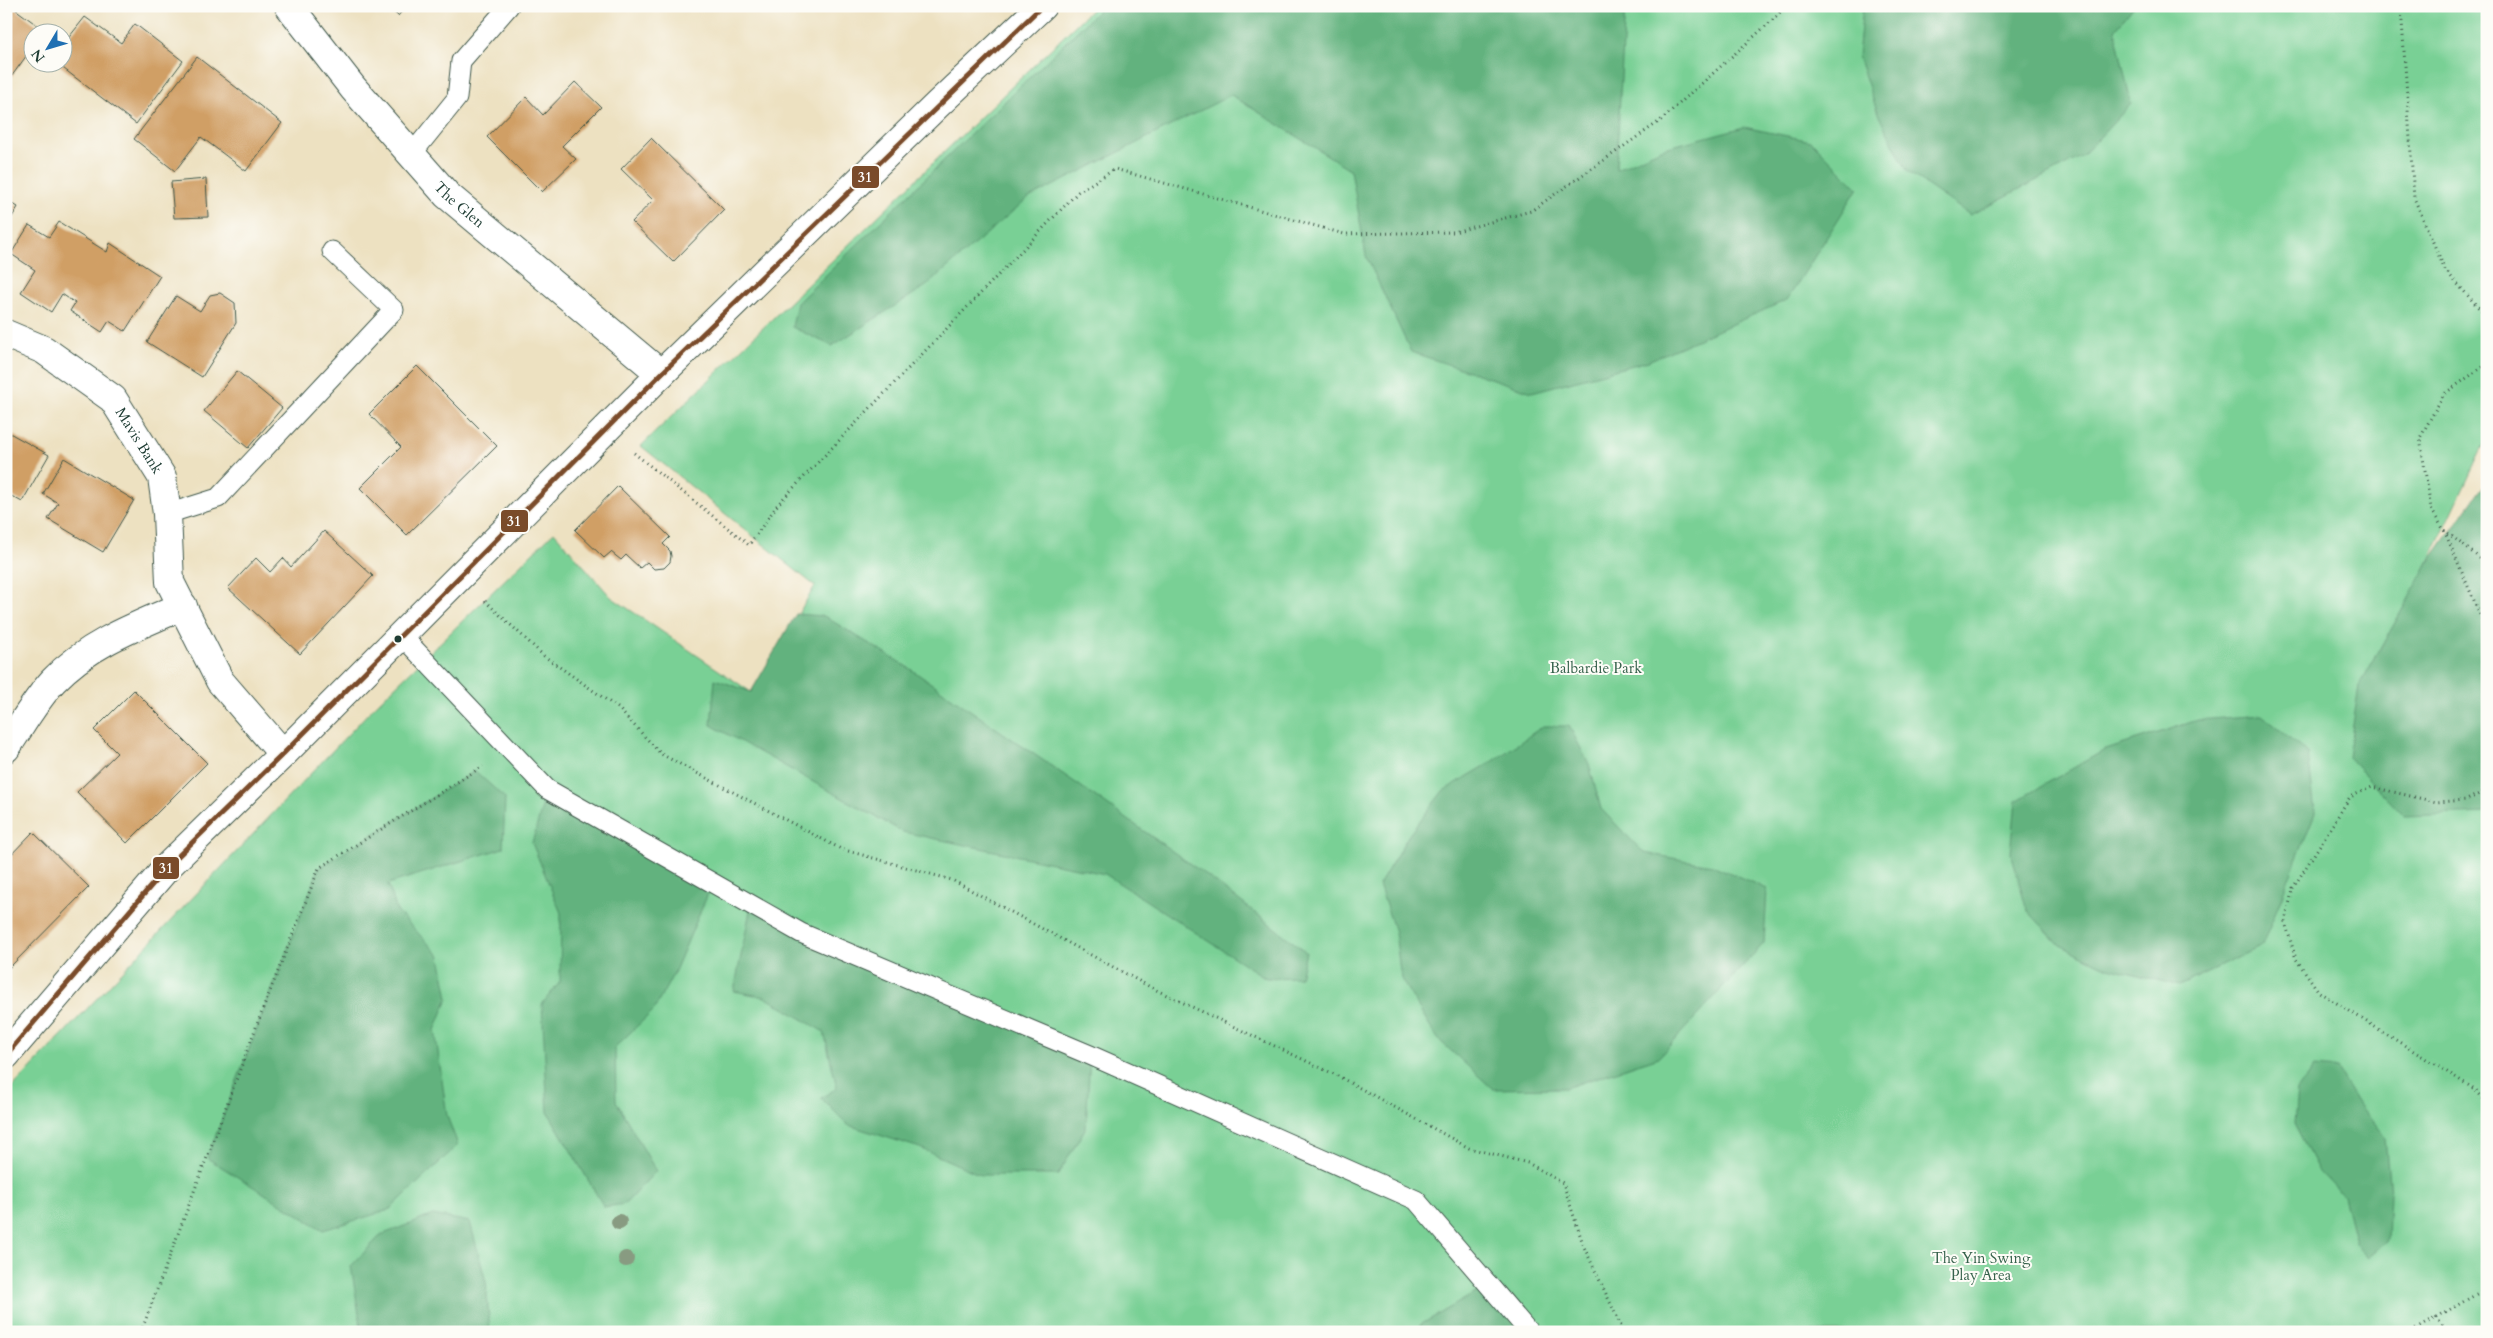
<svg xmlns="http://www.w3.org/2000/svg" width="2493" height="1338" viewBox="0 0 2493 1338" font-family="Cardo,serif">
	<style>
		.green { fill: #79d095; stroke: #4c8664 }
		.forest { fill: #62b27e; stroke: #407859 }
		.building { fill: #d09f65 }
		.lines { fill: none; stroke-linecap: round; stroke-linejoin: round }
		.service-casing { stroke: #3e5649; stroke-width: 21 }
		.minor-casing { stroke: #3e5649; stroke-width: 30 }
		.secondary-casing { stroke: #3e5649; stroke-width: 30 }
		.path { stroke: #3e5649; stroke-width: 3; stroke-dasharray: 1 4; stroke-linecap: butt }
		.service { stroke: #fff; stroke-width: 19 }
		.minor { stroke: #fff; stroke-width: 28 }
		.secondary { stroke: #fff; stroke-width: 28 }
		.bus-1-casing { stroke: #fdfcf7; stroke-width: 9 }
		.bus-1 { stroke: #7a4b2a; stroke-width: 5 }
		.tree { fill: #889b81 }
		.bus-dot { fill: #1f3d34; stroke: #fdfcf7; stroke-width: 2 }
		.labels { text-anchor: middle; stroke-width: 4; stroke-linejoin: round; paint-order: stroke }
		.street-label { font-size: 15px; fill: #1f3d34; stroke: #fdfcf7 }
		.park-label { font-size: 15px; fill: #36624c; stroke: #fdfcf7 }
		.line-badge { stroke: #fdfcf7; stroke-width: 2 }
		.badge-label { font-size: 14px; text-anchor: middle; font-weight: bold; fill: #fff }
	</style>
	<rect width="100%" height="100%" fill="#fdfcf7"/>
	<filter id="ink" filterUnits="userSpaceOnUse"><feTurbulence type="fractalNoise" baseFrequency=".02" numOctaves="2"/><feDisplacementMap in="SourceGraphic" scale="10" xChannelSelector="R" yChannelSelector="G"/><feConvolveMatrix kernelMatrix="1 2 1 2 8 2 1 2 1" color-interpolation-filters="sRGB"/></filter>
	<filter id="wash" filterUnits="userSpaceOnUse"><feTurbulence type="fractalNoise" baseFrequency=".0096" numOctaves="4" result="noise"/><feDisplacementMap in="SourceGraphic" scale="20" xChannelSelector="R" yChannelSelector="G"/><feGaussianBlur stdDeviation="1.12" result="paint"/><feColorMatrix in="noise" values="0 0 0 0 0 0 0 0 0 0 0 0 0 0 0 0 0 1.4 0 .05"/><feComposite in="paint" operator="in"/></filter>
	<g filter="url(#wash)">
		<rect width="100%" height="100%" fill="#ede1c1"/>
		<path class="green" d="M1095,6h1392v432l-97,207 97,62v625h-2481v-238l369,-388 179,-174 57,65 140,95 64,-106 -174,-140z"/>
		<path class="forest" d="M1103,6h522l-9,163 45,-20 83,-22 67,14 47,47 -71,112 -139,61 -116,31 -121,-40 -45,-96 -15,-86 -120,-75 -204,104 -101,87 -94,60 -40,-19 5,-24z
			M1863,6h271l-19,24 16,74 -50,53 -111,58 -62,-43 -29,-56 -21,-59z
			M2484,485l3,2v326l-83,3 -56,-59 11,-71 72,-127z
			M796,614l28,2 85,52 180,124 121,86 96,74 -6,25 -34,1 -161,-104 -202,-42 -192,-107 4,-46 36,13z
			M2262,715l46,38 7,60 -53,133 -83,40 -78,-21 -41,-20 -33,-35 -16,-57 5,-52 87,-50 95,-31z
			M1543,726h26l20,38 12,45 43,44 68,12 55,24 -3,54 -105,114 -94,31 -72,1 -55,-50 -37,-60 -6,-47 -16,-47 29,-49 35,-45 52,-31z
			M475,771l30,27 -2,50 -115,36 9,27 43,45 8,42 -13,32 12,86 11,29 -69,65 -66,20 -116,-72 112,-290z
			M547,789l166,93 -38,89 -21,39 -39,37 1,54 40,70 -31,33 -21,3 -56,-95 -6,-108 18,-22 1,-69 -29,-70z
			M751,905l339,150 -4,72 -28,48h-77l-61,-27 -72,-23 -27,-27 16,-10 -13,-56 -59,-35 -31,-6z
			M2314,1067l23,2 23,37 25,31 5,56 -2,47 -20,17 -13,-14 -12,-47 -25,-26 -24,-46 3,-34z
			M433,1215l37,7 16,60 4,50h-128l-11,-66 30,-31z
			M1489,1285l40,47h-107l-2,-7z"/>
		<g id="blocks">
			<path class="building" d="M6,6h5l34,25 -13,1v16l-26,36z
				M387,6h19l-8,10z
				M85,17l36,26 14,-19 48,37 -47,63 -81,-62h7v-16z
				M197,57l85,66 -36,48 -45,-34 -26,34 -41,-32z
				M575,82l26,25 -39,39 14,13 -34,33 -55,-55 39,-40 17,18z
				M651,138l73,72 -51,52 -41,-40 21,-22 -32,-31z
				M206,179l2,38 -34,1 -3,-36z
				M6,200l12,7 -12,20z
				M59,222l48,30 3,-9 50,33 -35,55 -16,-10 -7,11 -32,-21 5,-8 -13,-9 -11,18 -30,-20 14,-22 -24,-16 18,-29 20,12z
				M220,293l15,10 1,20 -34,54 -55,-35 29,-46 24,15 10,-16z
				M417,366l80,80 -90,89 -47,-47 41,-41 -32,-33z
				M237,371l45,37 -34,40 -44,-37z
				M6,431l43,24 -27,47 -16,-9z
				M64,458l70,42 -31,52 -55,-33 10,-16 -15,-9z
				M618,486l52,51 -7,7 7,7 1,5 -1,6 -6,6 -10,1 -7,-7 -7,6 -14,-13 -5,5 -10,-8 -7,6 -29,-28z
				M324,531l49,45 -73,78 -72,-66 28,-30 14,14 13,-14 8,9z
				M134,690l73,73 -80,80 -50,-51 40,-39 -23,-23z
				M33,832l56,55 -83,84v-111z"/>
		</g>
	</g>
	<g filter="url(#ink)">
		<use href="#blocks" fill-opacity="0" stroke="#3e5649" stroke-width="1"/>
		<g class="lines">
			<defs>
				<path id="service" d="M411,155l46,-57 4,-37 48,-55
					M167,514l51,-16 176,-188 -62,-59
					M401,635l146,154 254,144 289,122 326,145 113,132"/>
				<g id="minor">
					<path id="s1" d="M289,6l64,82 94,107 214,179"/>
					<path id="s2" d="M6,334l38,16 69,49 49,78 5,37 3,68 50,99 63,73"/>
					<path d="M6,748c15,-22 29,-47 47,-67 35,-37 83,-55 130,-75"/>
				</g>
				<path id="secondary" d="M6,1055l163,-190 114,-111 378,-380 275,-268 106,-100"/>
			</defs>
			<use href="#service" class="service-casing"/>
			<use href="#minor" class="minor-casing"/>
			<use href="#secondary" class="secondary-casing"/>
			<path class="path" d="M2401,6l13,192 31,72 42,47
				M2487,364l-43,30 -24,44 11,71 13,21 43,101
				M634,453l115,92 29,-41 300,-312 37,-23 229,65 110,-2 77,-21 129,-90 118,-106 6,-9
				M2444,530l43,34
				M485,601l59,55 74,52 43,46 180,95 111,31 200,108 184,87 133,73 59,15 35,20 21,64 40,85
				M2487,790l-20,10 -31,2 -64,-15 -22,10 -57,91 -8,34 11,37 23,33 157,98 11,13
				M2436,1317l11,15
				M141,1332l120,-318 58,-146 164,-102
				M2411,1332l76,-44"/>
			<use href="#service" class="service"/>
			<use href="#minor" class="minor"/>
			<use href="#secondary" class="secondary"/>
			<defs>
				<path id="bus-1" d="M6,1055l163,-190 114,-111 378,-380 381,-368"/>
			</defs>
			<use href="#bus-1" class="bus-1-casing"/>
			<use href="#bus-1" class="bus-1"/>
		</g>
		<g class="tree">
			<circle cx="619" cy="1222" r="8"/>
			<circle cx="626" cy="1259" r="8"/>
		</g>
	</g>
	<circle class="bus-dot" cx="398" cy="639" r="4.5"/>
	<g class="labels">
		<g class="street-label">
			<text dy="5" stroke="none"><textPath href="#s1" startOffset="262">The Glen</textPath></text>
			<text dy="5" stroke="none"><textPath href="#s2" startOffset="175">Mavis Bank</textPath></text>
		</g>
		<g class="park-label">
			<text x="1596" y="673">Balbardie Park</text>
			<text x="1981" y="1263">The Yin Swing<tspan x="1981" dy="17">Play Area</tspan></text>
		</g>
	</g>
	<g class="line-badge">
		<rect x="851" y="165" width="29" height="24" rx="5" fill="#7a4b2a"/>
		<rect x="500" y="509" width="29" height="24" rx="5" fill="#7a4b2a"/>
		<rect x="152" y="856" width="28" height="24" rx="5" fill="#7a4b2a"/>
	</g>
	<g class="badge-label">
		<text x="865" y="182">31</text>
		<text x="514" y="526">31</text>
		<text x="166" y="873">31</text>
	</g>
	<rect width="2493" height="1338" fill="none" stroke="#fdfcf7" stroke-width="25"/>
	<g transform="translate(48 48) rotate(232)"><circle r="24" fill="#fdfcf7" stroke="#a4b0a9"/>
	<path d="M0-4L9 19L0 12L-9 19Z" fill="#1f6fb2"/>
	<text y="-8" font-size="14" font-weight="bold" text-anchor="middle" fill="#1f3d34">N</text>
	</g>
</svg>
